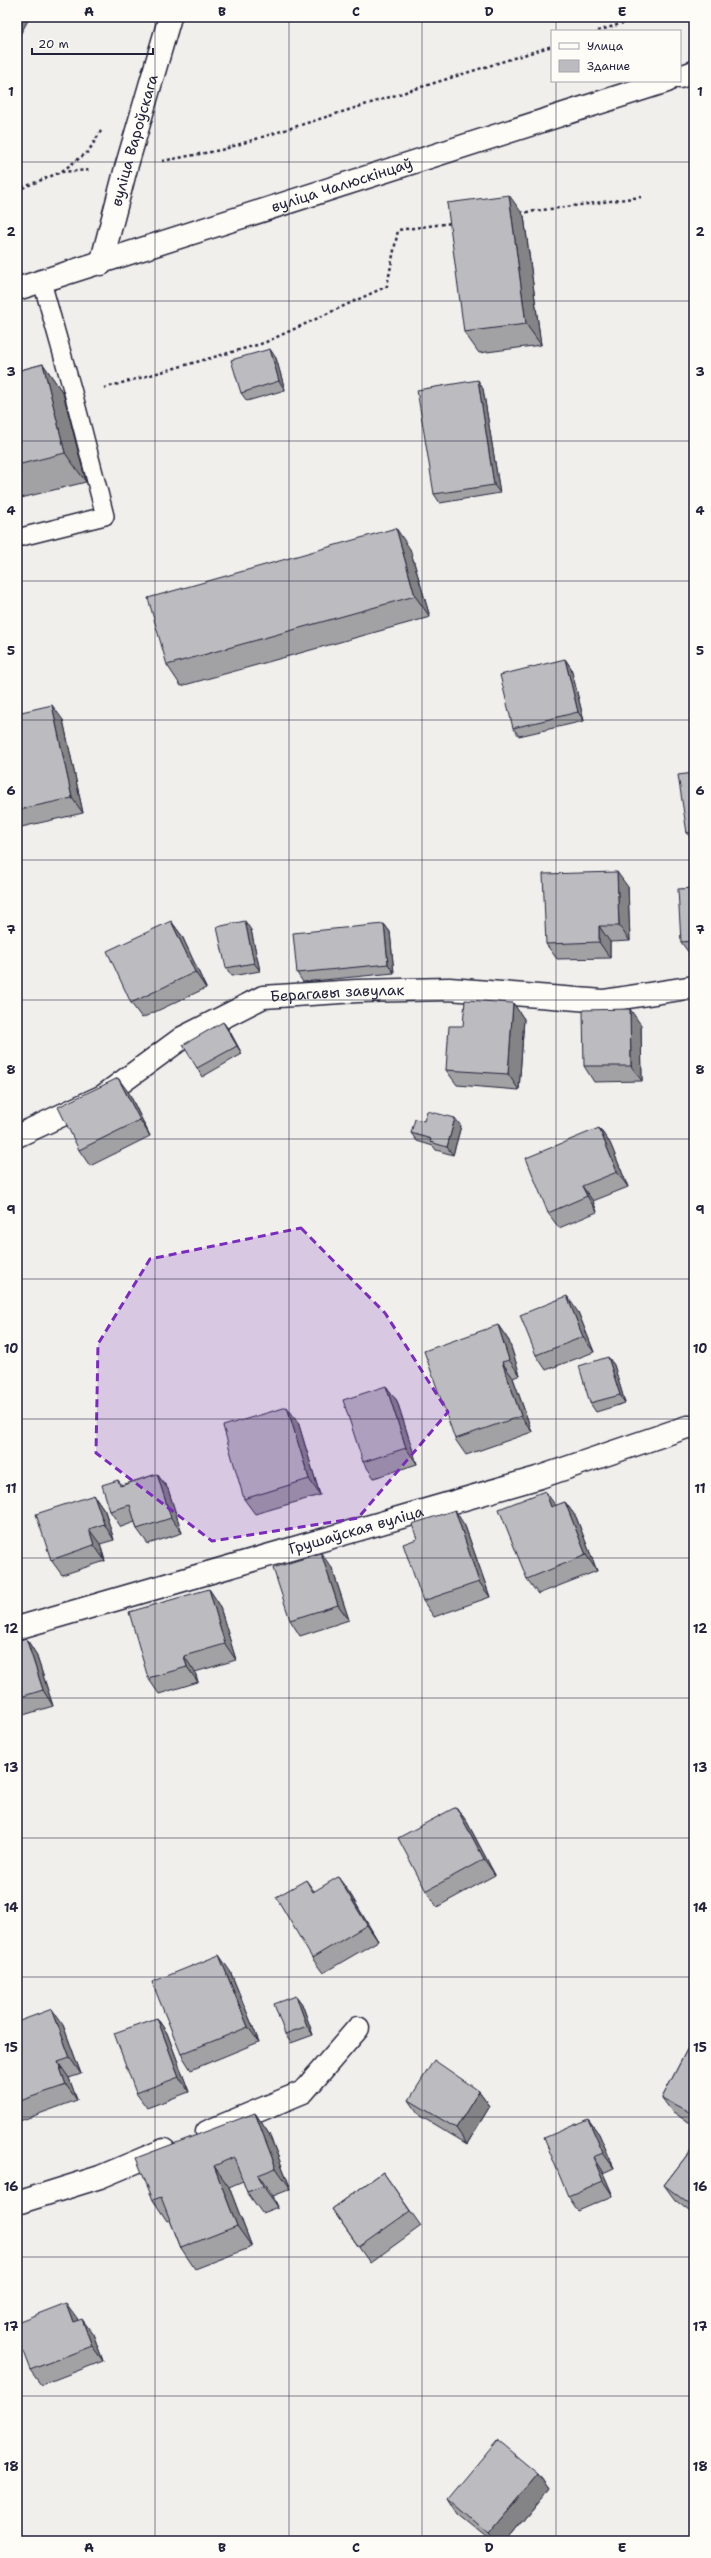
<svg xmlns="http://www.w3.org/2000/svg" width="711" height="2558" viewBox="0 0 711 2558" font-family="'Shantell Sans',sans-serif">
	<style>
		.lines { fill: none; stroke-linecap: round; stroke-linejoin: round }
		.service-casing { stroke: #22223b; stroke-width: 20 }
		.minor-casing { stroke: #22223b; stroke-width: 25 }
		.tertiary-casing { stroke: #22223b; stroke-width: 25 }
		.primary-casing { stroke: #22223b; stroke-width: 25 }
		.path { stroke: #22223b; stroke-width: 2.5; stroke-dasharray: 3 3; stroke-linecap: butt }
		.service { stroke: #fdfcf7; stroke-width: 17 }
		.minor { stroke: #fdfcf7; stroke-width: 22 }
		.tertiary { stroke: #fdfcf7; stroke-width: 22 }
		.primary { stroke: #fdfcf7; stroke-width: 22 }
		.wall { fill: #a2a2a5; stroke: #22223b }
		.shaded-wall { fill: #848486; stroke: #22223b }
		.building { fill: #bcbcc0; stroke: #22223b }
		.marked { fill: #7b2cbf; fill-opacity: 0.2; stroke: #7b2cbf; stroke-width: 3; stroke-dasharray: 8 5; stroke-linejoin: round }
		.grid { fill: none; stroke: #22223b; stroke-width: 1; stroke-opacity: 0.55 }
		.labels { text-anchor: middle; stroke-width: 3; stroke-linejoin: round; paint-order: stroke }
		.street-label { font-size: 15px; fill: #22223b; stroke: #fdfcf7 }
		.neatline { fill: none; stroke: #22223b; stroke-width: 1.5 }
		.grid-label { font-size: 13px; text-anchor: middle; font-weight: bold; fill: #22223b }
	</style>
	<rect width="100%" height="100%" fill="#f0efec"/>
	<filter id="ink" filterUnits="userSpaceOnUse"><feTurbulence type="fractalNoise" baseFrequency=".025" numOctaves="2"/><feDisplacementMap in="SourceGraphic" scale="8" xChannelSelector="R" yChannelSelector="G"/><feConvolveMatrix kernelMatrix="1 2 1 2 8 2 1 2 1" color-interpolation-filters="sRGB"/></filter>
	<g filter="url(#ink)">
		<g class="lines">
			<defs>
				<path id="service" d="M17,538l88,-22 -31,-120 -32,-114"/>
				<g id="minor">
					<path id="s1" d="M17,1136l86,-40 79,-58 81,-41 94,-6 92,-2 154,12 91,-14"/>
					<path id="s2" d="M17,1628l520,-150 150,-51h7"/>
					<path d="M207,2132l96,-40 55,-64"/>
					<path d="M17,2203l83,-26 64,-27"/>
				</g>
				<g id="tertiary">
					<path id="s3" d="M101,264l25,-96 44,-151"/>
				</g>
				<g id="primary">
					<path d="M680,77l14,-5"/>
					<path id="s4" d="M17,289l650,-208"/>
				</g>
			</defs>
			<use href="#service" class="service-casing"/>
			<use href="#minor" class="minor-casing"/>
			<use href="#tertiary" class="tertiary-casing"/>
			<use href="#primary" class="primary-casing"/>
			<path class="path" d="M598,31l44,-14
				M162,161l59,-11 331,-104
				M62,171l26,-19 13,-21
				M17,190l44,-18 30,-2
				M520,213l121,-16
				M104,388l160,-45 123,-57 11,-56 54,-7"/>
			<use href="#service" class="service"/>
			<use href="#minor" class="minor"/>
			<use href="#tertiary" class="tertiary"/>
			<use href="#primary" class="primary"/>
		</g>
		<path class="wall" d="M524,216l17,129 -62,8 -15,-21z
			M276,358l9,32 -38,11 -6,-8z
			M43,364l20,29 23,89 -69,17v-128z
			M483,389l17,104 -60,10 -6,-9z
			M410,549l20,68 -249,69 -14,-21z
			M565,659l6,9 13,53 -65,15 -6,-8z
			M17,713l46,7 20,93 -66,15z
			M694,773v68h-1l-6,-8z
			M628,887l2,54 -20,1v16l-53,1 -11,-15z
			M694,888v69h-2l-11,-15z
			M171,921l11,15 24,52 -64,30 -11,-15z
			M384,924l6,8 4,41 -91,9 -6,-9z
			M251,930l9,41 -28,5 -6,-8z
			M513,1003l11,16 -5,71 -62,-5 -11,-15 17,-44z
			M223,1022l6,8 13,24 -40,23 -5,-9z
			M641,1025l1,56 -48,1 -10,-16z
			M129,1093l21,43 -60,30 -11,-16z
			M424,1121l37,5 -8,29 -17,-5 -3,-4 -16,-5 -6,-8z
			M599,1128l11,15 18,44 -35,14 4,11 -38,16 -11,-15z
			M578,1312l16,40 -48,18 -10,-15z
			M498,1325l11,16 11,34 -7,3 19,54 -66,23 -11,-16z
			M608,1357l6,8 11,38 -29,9 -6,-9z
			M386,1386l11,15 20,63 -43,14 -11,-16z
			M298,1422l22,73 -65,19 -11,-15z
			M157,1474l11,15 14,44 -34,11 -11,-15 -2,-7 -14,5 -11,-16 8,-31 4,5z
			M545,1491l10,15 10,-4 11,15 21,54 -59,23 -11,-15z
			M94,1495l11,16 9,29 -14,4 5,17 -43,14 -11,-15z
			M465,1526l25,71 -56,20 -11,-16 -6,-62z
			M332,1568l17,52 -49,16 -10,-16z
			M209,1589l10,15 17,56 -41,12 3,10 -39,12 -11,-16z
			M26,1638l10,16 17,52 -36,11v-76z
			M456,1807l11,15 28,53 -58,32 -11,-16z
			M306,1880l8,11 35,1 29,49 -55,32 -11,-15z
			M230,1971l29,71 -68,28 -10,-16z
			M296,1996l6,8 11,31 -22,8 -6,-9z
			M157,2018l10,15 22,59 -42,16 -11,-15z
			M17,2022l46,3 18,49 -12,4 8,22 -60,22z
			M694,2036v89l-21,-12 -11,-15z
			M479,2091l11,15 -23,38 -47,-28 -11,-16z
			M255,2113l14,21 22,55 -18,7 5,11 -16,6 -15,-21 -4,-11 -14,6 23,60 -57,22 -14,-21 -11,-28 -3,1 -14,-21z
			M588,2119l11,15 15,34 -11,5 10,23 -35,15 -10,-15z
			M694,2146v69l-19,-15 -11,-15z
			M17,2172l3,8 -3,1z
			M383,2172l38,54 -51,37 -38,-54z
			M77,2318v2l16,14 10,27 -62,24 -11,-15z
			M538,2474l11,15 -43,52h-16l-32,-26 -10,-16z"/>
		<path class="shaded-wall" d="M17,17h13l-13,23z
			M509,195l15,21 17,129 -15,-21z
			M270,349l6,9 9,32 -6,-9z
			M43,364l20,29 23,89 -21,-29z
			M478,380l5,9 17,104 -6,-8z
			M396,528l14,21 20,68 -15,-21z
			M565,659l6,9 13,53 -6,-9z
			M52,705l11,15 20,93 -11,-15z
			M617,872l11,15 2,54 -11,-15z
			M171,921l11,15 24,52 -11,-16z
			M245,921l6,9 9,41 -6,-8z
			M384,924l6,8 4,41 -6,-9z
			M599,926l11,16v16l-11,-16z
			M513,1003l11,16 -5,71 -11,-16z
			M630,1009l11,16 1,56 -11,-15z
			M223,1022l6,8 13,24 -5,-8z
			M118,1078l11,15 21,43 -10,-16z
			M455,1118l6,8 -8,29 -6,-8z
			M599,1128l11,15 18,44 -11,-15z
			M582,1186l11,15 4,11 -10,-16z
			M567,1296l11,16 16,40 -11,-15z
			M498,1325l11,16 11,34 -11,-15z
			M608,1357l6,8 11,38 -5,-8z
			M502,1362l11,16 19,54 -11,-16z
			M386,1386l11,15 20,63 -11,-16z
			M287,1407l11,15 22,73 -11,-16z
			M157,1474l11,15 14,44 -11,-15z
			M545,1491l11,15 -5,1z
			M94,1495l11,16 9,29 -10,-16z
			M565,1502l11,15 21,54 -11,-16z
			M455,1510l10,16 25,71 -11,-15z
			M89,1529l11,15 5,17 -11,-16z
			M321,1553l11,15 17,52 -11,-15z
			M209,1589l10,15 17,56 -11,-16z
			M26,1638l10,16 17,52 -10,-16z
			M184,1656l11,16 3,10 -11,-15z
			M456,1807l11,15 28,53 -11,-16z
			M338,1877l11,15 29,49 -11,-16z
			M219,1955l11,16 29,71 -11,-15z
			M296,1996l6,8 11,31 -6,-9z
			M52,2009l11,16 18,49 -11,-16z
			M157,2018l10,15 22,59 -10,-15z
			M58,2062l11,16 8,22 -11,-15z
			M479,2091l11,15 -23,38 -11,-16z
			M694,2108v9l-3,-4z
			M255,2113l14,21 22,55 -15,-21z
			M588,2119l11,15 15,34 -11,-15z
			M593,2157l10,16 10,23 -10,-15z
			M214,2166l15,21 23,60 -15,-21z
			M17,2172l3,8 -3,-4z
			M258,2175l15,21 5,11 -15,-21z
			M66,2303l11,15 7,19 -11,-15z
			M82,2319l11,15 10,27 -11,-15z
			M538,2474l11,15 -43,52h-12l-6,-7z"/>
		<path class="building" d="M509,195l17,129 -62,8 -17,-129z
			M270,349l9,32 -38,12 -10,-33z
			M43,364l22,89 -48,12v-94z
			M478,380l16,105 -60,9 -17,-104z
			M396,528l19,68 -248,69 -19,-67z
			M565,659l13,53 -65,16 -13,-53z
			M52,705l20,93 -55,12v-97z
			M694,773v59l-7,1 -9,-58z
			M617,872l2,54h-20v16l-53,2 -3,-70z
			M694,888v53l-13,1 -3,-53z
			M171,921l24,51 -64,31 -24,-52z
			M245,921l9,42 -28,5 -9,-41z
			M384,924l4,40 -91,9 -4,-40z
			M465,1000l48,3 -5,71 -62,-4 3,-44h14z
			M630,1009l1,57h-47l-1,-56z
			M223,1022l14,24 -40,22 -14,-23z
			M118,1078l22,42 -61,30 -21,-43z
			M427,1111l28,7 -8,29 -17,-5 1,-3 -20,-6 4,-14 9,2z
			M599,1128l18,44 -35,14 5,10 -39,17 -22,-55z
			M567,1296l16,41 -47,18 -16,-40z
			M498,1325l11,35 -7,2 19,54 -66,23 -31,-88z
			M608,1357l12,38 -30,8 -11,-37z
			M386,1386l20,62 -43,14 -20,-62z
			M287,1407l22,72 -65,20 -21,-73z
			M157,1474l14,44 -34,11 -7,-24 -20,6 -8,-26 16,-5 2,6z
			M545,1491l6,16 14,-5 21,53 -59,24 -28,-70z
			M94,1495l10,29 -15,5 5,16 -43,15 -15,-46z
			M455,1510l24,72 -56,19 -20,-57 14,-5 -5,-15z
			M321,1553l17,52 -48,15 -17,-52z
			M209,1589l16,55 -41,12 3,11 -39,11 -19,-66z
			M26,1638l17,52 -26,8v-57z
			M456,1807l28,52 -58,32 -28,-53z
			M338,1877l29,48 -55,33 -36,-61 30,-17 7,12z
			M219,1955l29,72 -67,27 -29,-72z
			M296,1996l11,30 -22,8 -11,-30z
			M52,2009l18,49 -12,4 8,23 -49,17v-80z
			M157,2018l22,59 -43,16 -22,-60z
			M694,2036v72l-3,5 -29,-15z
			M434,2060l45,31 -23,37 -47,-28z
			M255,2113l21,55 -18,7 5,11 -16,6 -13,-35 -20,9 23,60 -56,22 -20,-51 -8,3 -17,-42z
			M588,2119l15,34 -10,4 10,24 -35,15 -24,-58z
			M694,2146v62l-30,-23z
			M383,2172l27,39 -51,36 -27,-38z
			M66,2303l7,19 9,-3 10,27 -62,24 -13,-34v-14z
			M497,2440l41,34 -50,60 -40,-35z"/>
	</g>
	<path class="marked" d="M301,1228l84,85 63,99 -90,106 -146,23 -116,-88 2,-109 52,-85z"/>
	<path class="grid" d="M155,17v2524M289,17v2524M422,17v2524M556,17v14M556,81v2460M17,162h677M17,301h677M17,441h677M17,581h677M17,720h677M17,860h677M17,1000h677M17,1139h677M17,1279h677M17,1419h677M17,1558h677M17,1698h677M17,1838h677M17,1977h677M17,2117h677M17,2257h677M17,2396h677"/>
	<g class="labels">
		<g class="street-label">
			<text dy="5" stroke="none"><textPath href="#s3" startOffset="128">вуліца Вароўскага</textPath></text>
			<text dy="5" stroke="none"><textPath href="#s4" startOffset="341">вуліца Чалюскінцаў</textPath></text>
			<text dy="5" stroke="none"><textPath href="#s1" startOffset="358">Берагавы завулак</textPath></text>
			<text dy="5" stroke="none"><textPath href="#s2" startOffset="353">Грушаўская вуліца</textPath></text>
		</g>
	</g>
	<rect width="711" height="2558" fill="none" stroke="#fdfcf7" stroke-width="44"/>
	<rect x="551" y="30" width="130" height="52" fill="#fdfcf7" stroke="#a5a5ac"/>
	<rect x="559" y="43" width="20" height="6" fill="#fdfcf7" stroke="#a5a5ac"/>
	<text x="587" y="50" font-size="12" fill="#22223b">Улица</text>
	<rect x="559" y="60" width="20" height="12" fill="#bcbcc0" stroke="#a5a5ac"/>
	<text x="587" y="70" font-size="12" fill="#22223b">Здание</text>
	<path d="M32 48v6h121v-6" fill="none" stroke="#22223b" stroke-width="2"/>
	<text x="38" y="48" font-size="12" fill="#22223b" stroke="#fdfcf7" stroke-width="3" paint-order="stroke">20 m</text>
	<rect x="22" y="22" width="667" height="2514" class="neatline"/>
	<g class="grid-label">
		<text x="89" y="16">A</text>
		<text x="222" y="16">B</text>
		<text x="356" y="16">C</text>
		<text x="489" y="16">D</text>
		<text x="622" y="16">E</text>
		<text x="11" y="96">1</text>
		<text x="700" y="96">1</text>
		<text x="11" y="236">2</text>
		<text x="700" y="236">2</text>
		<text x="11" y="376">3</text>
		<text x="700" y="376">3</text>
		<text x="11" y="515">4</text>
		<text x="700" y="515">4</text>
		<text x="11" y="655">5</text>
		<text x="700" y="655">5</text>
		<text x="11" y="795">6</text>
		<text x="700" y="795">6</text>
		<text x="11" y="934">7</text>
		<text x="700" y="934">7</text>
		<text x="11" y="1074">8</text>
		<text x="700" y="1074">8</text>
		<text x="11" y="1214">9</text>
		<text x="700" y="1214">9</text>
		<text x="11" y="1353">10</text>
		<text x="700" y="1353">10</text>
		<text x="11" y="1493">11</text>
		<text x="700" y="1493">11</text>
		<text x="11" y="1633">12</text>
		<text x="700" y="1633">12</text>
		<text x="11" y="1772">13</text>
		<text x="700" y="1772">13</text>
		<text x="11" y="1912">14</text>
		<text x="700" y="1912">14</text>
		<text x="11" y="2052">15</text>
		<text x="700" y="2052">15</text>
		<text x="11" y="2191">16</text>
		<text x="700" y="2191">16</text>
		<text x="11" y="2331">17</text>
		<text x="700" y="2331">17</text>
		<text x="11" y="2471">18</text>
		<text x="700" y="2471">18</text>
		<text x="89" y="2552">A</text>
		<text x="222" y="2552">B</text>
		<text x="356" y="2552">C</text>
		<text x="489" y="2552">D</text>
		<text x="622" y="2552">E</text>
	</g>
</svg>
